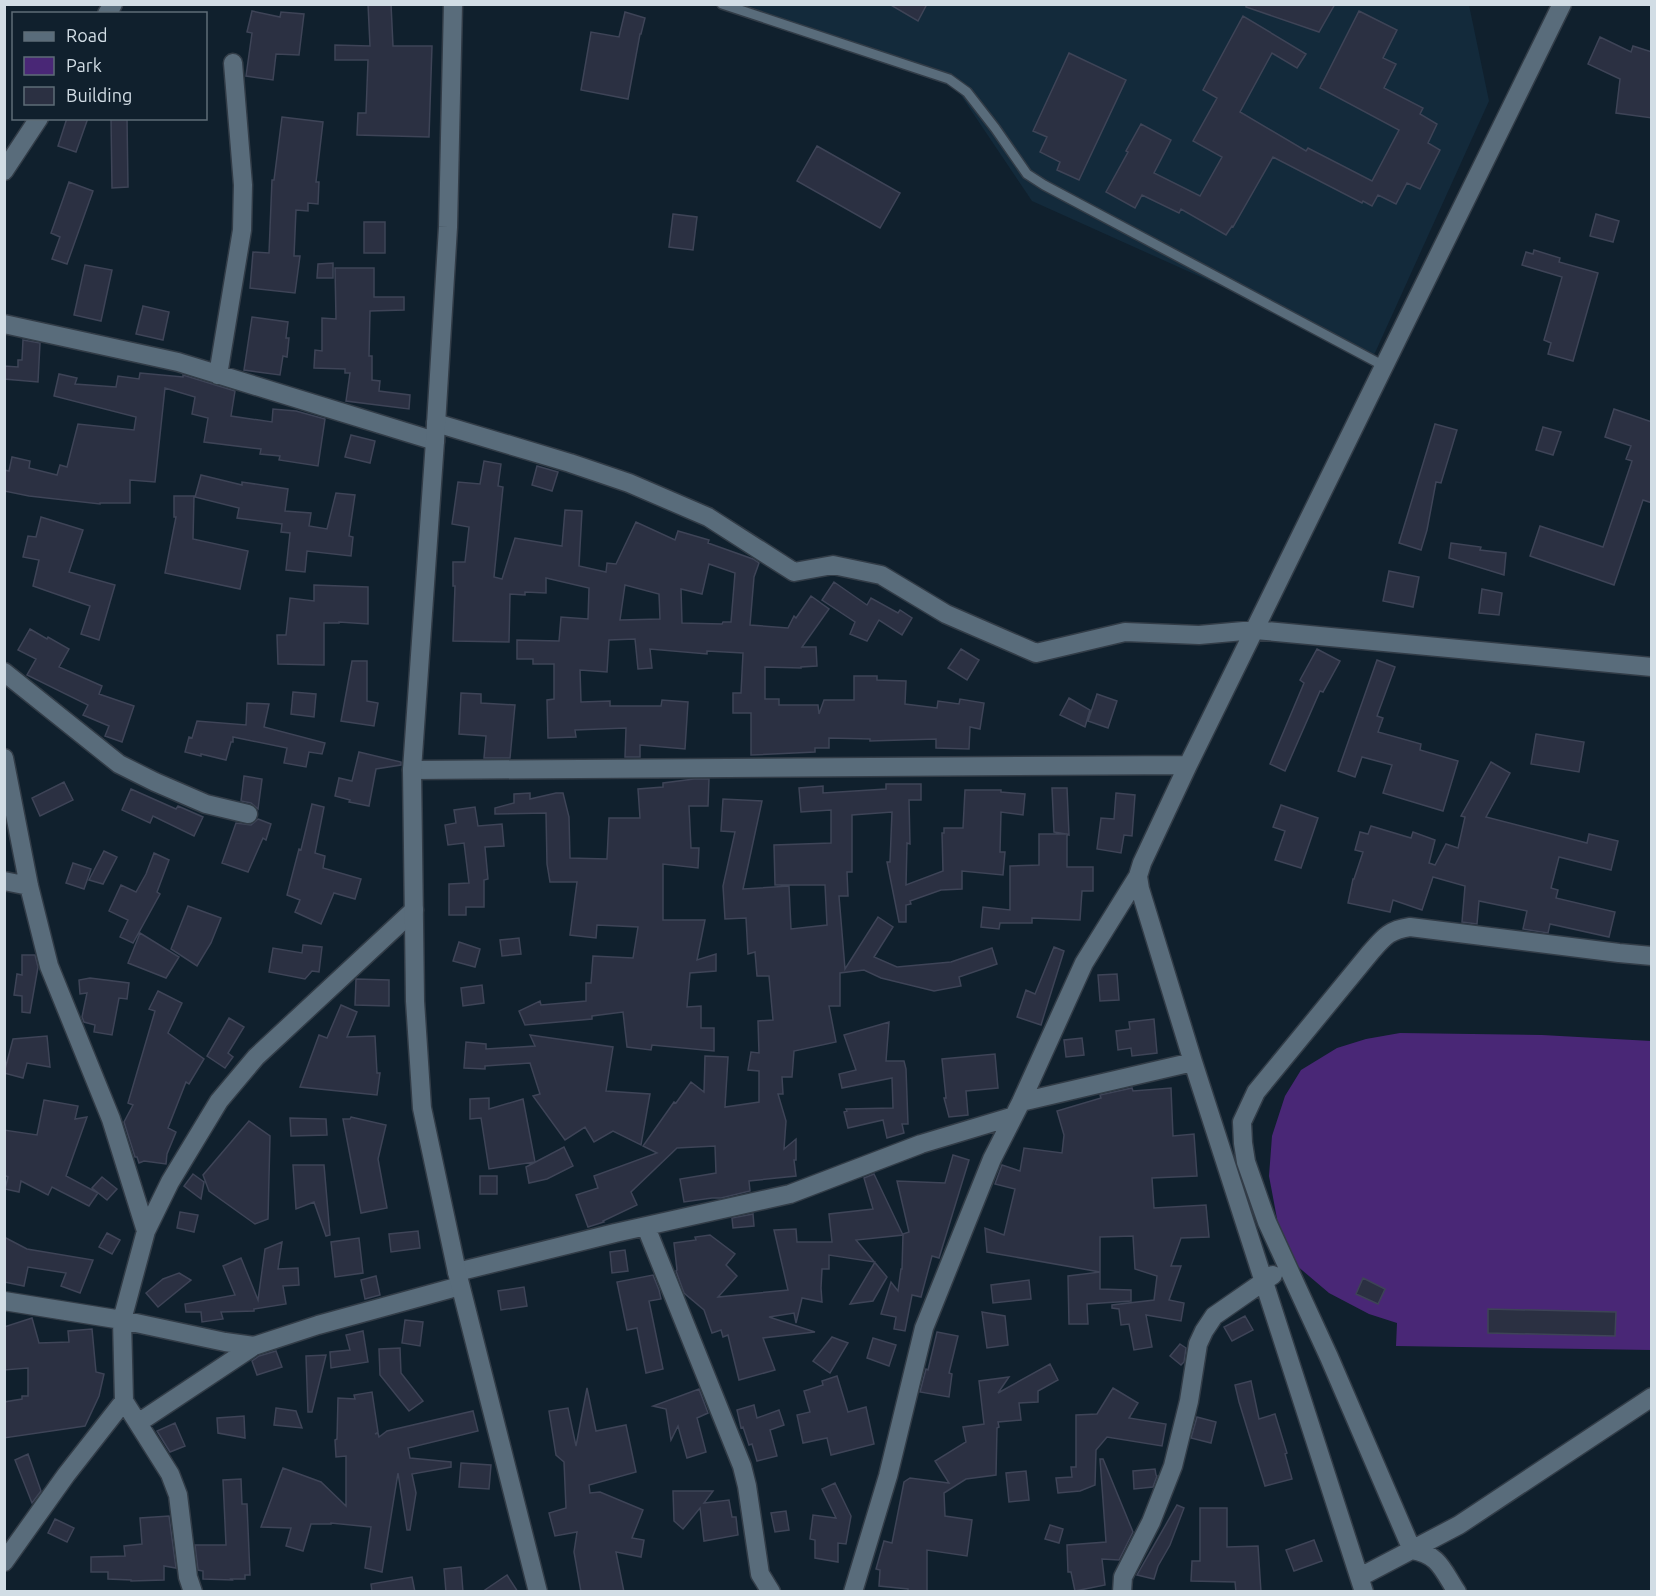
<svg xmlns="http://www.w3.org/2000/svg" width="1656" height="1596" viewBox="0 0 1656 1596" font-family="Ubuntu,sans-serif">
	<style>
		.built { fill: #132a3b }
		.green { fill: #492776 }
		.building { fill: #2b3042; stroke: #3e4457; stroke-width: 1.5; fill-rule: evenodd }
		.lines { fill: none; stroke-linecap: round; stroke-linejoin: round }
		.service-casing { stroke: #323c47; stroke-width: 12 }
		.minor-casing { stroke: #323c47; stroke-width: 21 }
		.tertiary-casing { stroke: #323c47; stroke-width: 21 }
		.service { stroke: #596c7b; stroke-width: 9 }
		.minor { stroke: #596c7b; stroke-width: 18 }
		.tertiary { stroke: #596c7b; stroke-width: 18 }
	</style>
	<rect width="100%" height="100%" fill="#10202d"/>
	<path class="built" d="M728,5h741l20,96 -115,254 -342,-154 -82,-122z"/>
	<path class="green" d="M1400,1033l142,2 109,6v309l-255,-4 1,-23 -28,-9 -40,-21 -33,-28 -18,-41 -9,-48 3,-40 13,-40 16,-26 36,-22 29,-9z"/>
	<path class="building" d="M368,4h23l2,42h39l-3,91 -72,-2 1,-22h8l2,-53h-33v-15l35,1z
		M889,4h38l-9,17z
		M1246,4h89l-16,28 -73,-25z
		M252,11l28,6 1,-5 23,2 -5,41 -23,-1 -3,26 -27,-4 6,-43 -5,-1z
		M1359,11l38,19 -14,28 13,6 -12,24 39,20 -3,6 17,10 -9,19 12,7 -20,39 -13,-6 -11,21 -18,-9 -6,11 -9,-5 -1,2 -89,-46 -40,70 -1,-1 -6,9 -45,-26 -2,4 -37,-18 -7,13 -29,-16 22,-40 -2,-1 15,-27 30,16 -17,33 46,23 22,-39 -29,-16 24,-43 -14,-8 40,-74 63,38 -9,14 -25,-15 -32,59 66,39 2,-3 64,33 27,-51 -79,-42z
		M625,12l20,6 -4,16h-1l-12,65 -47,-9 10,-58 28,5z
		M1600,37l31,15 2,-6 19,6v66l-36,-5 4,-34 -32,-15z
		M1069,53l57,27 -47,100 -22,-10 3,-8 -20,-10 7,-15 -14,-6z
		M282,117l41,5 -7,60h3l-1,22 -10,-1v8l-12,-1 -2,46h6l-5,37 -45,-5 3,-36 16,1 3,-73h2z
		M67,118h21l-12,34 -18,-6z
		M111,118h16l1,69 -16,1z
		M817,146l83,47 -20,35 -83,-47z
		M69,182l24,9 -26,73 -15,-5 8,-22 -9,-4z
		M673,214l24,3 -4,33 -24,-3z
		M1596,214l23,7 -6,21 -23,-6z
		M364,222h21v31h-21z
		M1534,250l26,8 -1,4 39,11 -25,88 -25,-7 3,-11 -7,-3 18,-63 -40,-12 4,-13 7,2z
		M333,263v15h-16l1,-14z
		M85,265l27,5 -11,51 -27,-6z
		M335,268h39v29h30v13l-34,1 -1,45h3v24l8,1 -1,10 31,4 -1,14 -63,-8 4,-28h-5v-4l-31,-1 1,-18 7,1v-33l14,1z
		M143,306l26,6 -6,28 -27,-6z
		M252,317l36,5 -2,16h3l-2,19 -4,-1 -3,19 -36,-5z
		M23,340l17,3 -2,39 -34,-3v-13l14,1v-7h4z
		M140,373l43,4v-2l52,16 -4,25 41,6 1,-13 23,2 29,8 -7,47 -39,-6 1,-4 -20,-2 1,-5 -57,-7 4,-24 -16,-4 3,-17 -30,-9 -10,94 -25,-2v23h-30v1l-71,-8 -25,-5v-21l5,1 3,-14 18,4 -1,7 28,7 3,-10 7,2 11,-43 56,6 2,-13 -82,-21 5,-22 18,4 -2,6 41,3 2,-11 21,3z
		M1614,409l38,13v81l-9,-3 -29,85 -84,-29 10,-30 63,21 29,-86 -6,-2 5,-13 -26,-9z
		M1435,424l22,6 -16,53 -5,-1 -9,48 -6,20 -22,-7z
		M1543,427l18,5 -8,23 -17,-5z
		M351,435l24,6 -5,22 -25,-6z
		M484,461l17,3 -3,22 5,1 -9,90 8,2 13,-41 47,8 3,-36 17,1 -3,55 27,6 1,-9 9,1 20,-42 39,18 3,-9 31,9 -1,3 45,16 6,4 -5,14 -4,48 38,3 6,-12 2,2 15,-22 18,13 -27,38h14l1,19 -16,1v1l-36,-1v32h14v6h39l1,9 5,-14h30v-24h23v4l29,1 -1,23 32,4 1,-7 21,3 1,-5 24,4 -4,26 -10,-2 -1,22 -33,-1v-9l-66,2v-2l-41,-1v10h-14v4l-64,3v-42h-18v-20h8l2,-40 -36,-2v3l-57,-5 2,19 -14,1 -3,-30 -26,1 -2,32 -27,-2 1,32 29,-1v5h51l1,-6 26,2 -3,47 -45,-4v12h-15l1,-29 -51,2 1,7 -28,1 -1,-38 7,-1v-35h-21v-5h-16v-19l42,1 2,-24 27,2 1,-31 -43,-10v15l-21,-1v3l-15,-1 -1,48 -56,-1 2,-55h-2v-24h12l4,-35 -17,-3 6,-42 22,2zM709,564l26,9 -4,49h-8l-1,2 -40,-1 -1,-34 21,5zM625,585l34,9 1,25 -40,1z
		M537,466l21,6 -6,19 -20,-6z
		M201,475l41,10v-3l46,7 -3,22 26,2 -2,13 18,3 9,-36 19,2 -6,41 4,1 -2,19 -44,-5 -2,21 -19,-2 4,-37 -9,-1 1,-8 -45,-6 2,-10 -44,-11z
		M174,496h20l-1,43 55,12 -8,38 -75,-16 11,-56h-2z
		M41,517l42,13 -14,42 46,13 -16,55 -18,-6 9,-28 -57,-20 6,-26 -16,-3 5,-21 8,1z
		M1451,543l30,4 -1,3 26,3 -2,22 -55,-17z
		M1389,571l30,6 -6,30 -30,-6z
		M834,582l33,23 4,-7 27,15 2,-3 12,8 -10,17 -23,-15 -12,21 -17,-7 5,-12 -33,-22z
		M314,585l54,2v37l-29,-2v1h-15v42l-46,-1 -1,-29h9l4,-37 24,3z
		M1482,589l20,4 -3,22 -20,-2z
		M30,629l17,10 1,-2 21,12 -10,18 43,19 -3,8 35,12 -12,36 -17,-6 4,-10 -26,-11 5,-10 -61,-30 9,-16 -18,-9z
		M961,649l18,11 -12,20 -19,-12z
		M1317,649l23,12 -17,31 -3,-1 -35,80 -15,-7 34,-81 -4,-3z
		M1377,660l18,7 -18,49 6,2 -5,14 43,12 -1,6 38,11 -15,50 -60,-18 9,-28 -30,-8 -7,20 -17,-6z
		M352,661h15v40l11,2 -4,23 -33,-5z
		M293,692l23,2 -2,23 -23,-3z
		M461,693l20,1v9l34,2 -5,53h-26l2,-22 -27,-2z
		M1097,694l20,7 -9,27 -20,-7z
		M1069,698l21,12 -5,17 -25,-12z
		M247,703l22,1 -5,23 61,16 -3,11 -13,-2 -3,15 -22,-4 3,-15 -54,-11v5h-2l-5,18 -25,-6v2l-16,-4 4,-15 3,1 5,-17 49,4z
		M1536,734l48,8 -5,30 -48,-8z
		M359,752l42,10v3l-25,4 -7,37 -20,-4 1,-2 -15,-4 4,-18 13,3z
		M1491,762l19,11 -24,44 101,26 2,-9 29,7 -7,29 -52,-13 -8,31 7,2 -2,8 59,14 -6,25 -59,-13 -2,9 -25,-4 4,-18 -48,-10 -2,23 -15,-2 3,-36 -32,-9 -11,33 -29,-10 -3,12 -42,-9 5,-24h1l9,-27 -8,-2 5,-18 8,2 3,-8 40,12 2,-6 22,8 -6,23 6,2 11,-21 12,4 7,-31 -4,-1z
		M244,776l18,3 -4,30 -7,-6 -10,-2z
		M694,779h15l-1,27h-19l2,42h8l-1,20 -35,-4v56h42l-8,40 19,-6v17l-26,2 -3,34 14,-1v22h13v23l-62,-6 -1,5 -24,-3 -4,-35 -31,4v3l-67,6 -6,-14 21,-10 1,4 45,-4v-18h5l2,-27 40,2 5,-31 -41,-2 -1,13 -26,-3 7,-53h-27l-3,-18 -1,-51 -51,1v-6l19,-5v-9l16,-1v6l26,-6h7l6,24 1,41 37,1 2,-41h31l-2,-29 25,-2v-4z
		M64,782l9,18 -33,16 -8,-18z
		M886,784h35v16h-12l1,44 -3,-1 -1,42 37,-14 -1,-38h2v-5h19l2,-38h36v2l24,2 -2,21 -22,-3 -1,40h5l-2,23 -41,-4v18l-21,1 -31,11 1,3 -5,1v17h-7l-12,-60h3l2,-50 -40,3v57h-5l1,24h-9l6,73 33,-52 15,10 -19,30 23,10 54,-5 41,-14 5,16 -38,13 2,9 -27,5 -53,-13 -17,-8 -24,3v33h-11l7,36 -42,9 -2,26h-10l1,17h-5l8,27 -2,28 12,-10v21h-2l2,16 -47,5 1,10 -29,7h-9l-28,4 -4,-23 36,-6 -1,-27 -38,2 -46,44 6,13 -34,16 1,1 -16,5 -12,-32 22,-7 -4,-12 63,-23 -14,-7 31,-44 2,1 15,-21 13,10 1,-36 23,1 -3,50 34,-5v-31l-11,-1 3,-18 8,1 -1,-32 15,-1 -4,-44h-12l-2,-24 -7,2 -2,-36 -21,1 -2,-33 12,-54 -14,-1 2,-32 39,2 -19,88 46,-3 2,43 36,-4 -2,-40h-50l-1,-40 57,-2v-33l-30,2 -2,-24 24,-2v7l63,-4z
		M1052,788h15l2,47 -2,-1v33h26v24h-11l-2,29 -48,-2v5h-32l-1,6 -18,-2 2,-20 27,3v-44l29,-1v-31h27l-12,-2z
		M131,789l45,20 2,-3 25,11 -9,19 -41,-20 -3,7 -28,-13z
		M1116,793l19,2 -3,41 -8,-1 -3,18 -24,-4 4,-31 13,1z
		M312,804l12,3 -9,46 10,3 -2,12 38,11 -6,20 -21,-6 -13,31 -26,-12 5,-12 -13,-5 12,-46 2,1z
		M1281,805l37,13 -17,50 -26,-8 10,-29 -12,-4z
		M475,807l3,19 24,-2 2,22 -19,1 3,32 -4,1v27h-18v8h-17v-31l20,-1 -5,-40 -16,2 -3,-20 11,-2 -2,-13z
		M258,819l13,5 -5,16 -3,-2 -15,34 -26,-9 14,-40 15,2z
		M104,851l13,6 -14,27 -14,-4z
		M154,853l15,7 -12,32 3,2 -27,49 -13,-6 8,-17 -19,-9 12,-26 15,7 10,-18z
		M73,863l18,6 -7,20 -18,-6z
		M188,906l33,12 -10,25 -14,23 -26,-17z
		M140,933l39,24 -13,21 -38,-15z
		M519,938l2,16 -19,2 -2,-16z
		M459,942l21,7 -5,18 -22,-6z
		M303,945l19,2 -3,25 -7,-1 -7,8 -36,-7 4,-24 29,5z
		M1054,947l10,4 -23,74 -24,-8 9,-27 9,4z
		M22,955h13l3,12 -8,46 -8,-1v-16l-8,-1 3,-21 5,1z
		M1117,974l2,26 -19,1 -2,-26z
		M90,978l39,5 -2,16 -8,-1 -7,37 -18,-3 1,-7 -11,-3 -2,-5 5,-24 -7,1 -1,-14z
		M356,979l33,1v26l-34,-1z
		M482,985l2,18 -21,3 -2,-18z
		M158,991l24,12 -14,30 36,26 -15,25 -3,-2 -18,46 8,4 -9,22 -1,10 -22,-3 -5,2 -2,-6h-2l-11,-35 9,-17 -5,-2 27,-92 -6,-2z
		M341,1005l16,7 -10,25 28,-1 2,37h3l-3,22 -77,-8 19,-52 8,3z
		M229,1018l15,9 -16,26 5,4 -8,11 -18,-12z
		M1154,1019l3,34 -25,3 -1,-8 -13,2 -2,-19 14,-2 -1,-7z
		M889,1022l-3,39h18l2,8 2,55h-6l2,9 -17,5 -4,-18 -35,8 -4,-16 3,-1 -1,-2 47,-1 -1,-30 -50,10 -3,-14 17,-4 -12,-35z
		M530,1035l83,12 -7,44 44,3 -9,51 -28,-14 -19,11 -9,-15 -20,13 -32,-44 7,-2 -10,-31 -45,3v3l-21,-1 2,-26 20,2v5l49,-3z
		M47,1036l3,31 -23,-4 -4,15 -19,-5 9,-34z
		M1082,1038l2,17 -18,2 -2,-17z
		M995,1054l3,34 -32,3 2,24 -19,2 -5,-19h2l-4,-39z
		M1132,1088l1,3 38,-3 2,48 21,-2 3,42 -45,2 2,30 52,-3 3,32 -28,1 -10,28h10l-12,34 15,3 -3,18 -35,-6 6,32 -18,3 -5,-26 -8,1 -2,-16 -7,-1v-3l42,-5 3,-24 -22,-7 -2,-33 -33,1v35l-113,-20 -2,-24 19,7 11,-46 -20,-5 7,-19 18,6 4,-23 38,5 2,-18 -7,-24 44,-13 -1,-3z
		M489,1098v11l34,-10 12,63 -46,7 -8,-51 -11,1v-20z
		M44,1100l34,6 -3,13 12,-2 -21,59 32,17 -9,13 -37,-19 -4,8 -27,-14 -2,11 -14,-3 3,-12 -4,-2v-45l33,5z
		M351,1117l35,8 -8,34 9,49 -26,5 -18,-94h7z
		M290,1118l36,1 1,16 -36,1z
		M249,1121l21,15 -2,83 -13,5 -46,-33 -6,-16z
		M564,1147l9,19 -26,13 -18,4 -3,-16z
		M953,1155l16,5 -30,98 -7,-2 -11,41 -9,-2 -7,36 -11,-2 2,-12 -15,-3 10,-32 7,9 3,-22h1l1,-35 6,-2 -12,-51 48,2z
		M293,1165h31l6,70 -4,1 -12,-34 -18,7z
		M193,1174l11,8 -3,17 -17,-13z
		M874,1174l29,61 -47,5 31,37 -14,24 -23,3 25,-42 -46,-7v14h-7l-1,19 1,14 -20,-4 -6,25 -2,-10 -25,4 46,15 -52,6 12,32 -36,10 -11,-45 -5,2 -2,-7 -9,3 -8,-23 -20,-17 -8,-22 1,-1 -3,-27 22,-3 -1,-3 15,-2 25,19 -9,11 11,11 -19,21 70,-7 -14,-60 22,-1 1,13h35l-3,-28 44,-5 -9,-31z
		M480,1176h17v18h-17z
		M102,1177l15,12 -10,11 -15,-12z
		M180,1212l18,3 -4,17 -17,-4z
		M753,1214l1,12 -21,2 -1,-10z
		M418,1231l2,17 -29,4 -2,-18z
		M107,1233l13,7 -8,14 -13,-7z
		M4,1237l23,12 66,11 -13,33 -19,-7 5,-13 -38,-6 -4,19 -20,-4z
		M359,1238l4,35 -28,4 -4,-35z
		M282,1242l-4,27 20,-1 1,17 -16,1 3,18 -32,5v2l-33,1 2,7 -21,3 -1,-10h-15l-1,-8 50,-9 -12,-29 18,-8 17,42 7,-51z
		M625,1250l3,21 -16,2 -2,-21z
		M1100,1272v17l31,1v11l-44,3 1,20h-19l-1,-48z
		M179,1273l12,7 -33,27 -12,-14 17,-14z
		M653,1275l6,15 2,9 -12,2 14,68 -17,4 -9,-45 -10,2 -10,-48z
		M376,1276l4,19 -15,4 -4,-19z
		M1363,1278l22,11 -7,15 -22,-10z
		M1029,1280l2,19 -38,4 -2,-18z
		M524,1287l3,19 -26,4 -3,-19z
		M1488,1309l128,3 -1,24 -127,-3z
		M982,1312l23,4 3,29 -21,3z
		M1245,1316l8,14 -21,11 -8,-14z
		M32,1318l7,25 30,-1 -1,-11 24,-2 4,43 8,2 -5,22 -14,30 -81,12v-36l18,-3v-3h6v-28l-24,2v-43z
		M405,1320l18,2 -3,24 -18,-3z
		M363,1331l5,31 -37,6 -1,-16 20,-2 -4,-15z
		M937,1332l21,4 -9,37 3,1 -3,23 -29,-5 6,-23 2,1z
		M832,1337l16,6 -18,30 -17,-12z
		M873,1338l23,7 -7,21 -22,-8z
		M1180,1344l6,4 -2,14 -3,3 -11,-9z
		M400,1348l1,25 22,28 -14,10 -29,-36 -1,-26z
		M276,1351l6,16 -25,8 -5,-14 7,-5z
		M326,1355l-14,57h-4l-2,-56z
		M1050,1364l8,16 -20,11v11l-19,1 2,17 -23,2 1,5 -2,1 -1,47 -30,4 -22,14 1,23 27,4 -5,36 -40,-6v41h-19v-2l-29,-3 1,-16 -4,-1 8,-28 8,2 12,-61 6,-4 39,5 -14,-22 31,-19 -3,-15 21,-3 -5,-43 30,-4 -11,16z
		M837,1376l11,36 18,-5 8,37 -43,11 -4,-17 -24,5 -6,-28 13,-3 -6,-21 19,-6 -1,-4z
		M1251,1381l8,38 16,-5 12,39 -2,1 7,25 -27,7 -26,-84 -4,-17z
		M587,1388l9,43 30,-6 10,47 -47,13 1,8 10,-1 43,18 -11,28 12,2 -3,17 -25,-5 8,40h-43l-7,-40 3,-20 -22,4 -6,-23 17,-5 -2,-46 -8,-7 -7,-44 19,-3 8,38z
		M1113,1388l25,15 -9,15 37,6 -4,22 -55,-9 -11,13 -1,35 -15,6 -22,2 -2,-15 16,-1 -1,-10h5v-52l21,-1z
		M699,1389l9,24 -11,5 9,34 -19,6 -9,-32 -7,14 -5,-31 -13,-3z
		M372,1392l6,40 -3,2 3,-1 1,4 8,-6 86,-20 5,20 -70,17 2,10 41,4v5l-39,7 4,19 -6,37h-3l-9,-57 -16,99 -17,-4 6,-41 -40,-4v1h-20l-8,27 -17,-5 5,-18 -30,-1 22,-59 38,14 25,24v-50l-10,1 -1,-17 2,-1 1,-41 17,1 -1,-4z
		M754,1405l3,13 22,-8 5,15 -14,5 7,26 -20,5 -5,-17 -3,1 -6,-18 -2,1 -4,-18z
		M276,1408l20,3 6,17 -28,-3z
		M244,1416l1,22 -27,-5 -1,-15z
		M1197,1417l19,5 -5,21 -20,-5z
		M175,1423l10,23 -15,6 -13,-21z
		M28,1454l13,37 -9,12 -17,-43z
		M1100,1459h3l30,73 -14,28 -17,-1 3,26 -30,6 -4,-19h-3l-1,-27 39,-3z
		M461,1463l30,2 -2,24 -30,-2z
		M1155,1469l1,6 1,1 -4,11 -19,2 -1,-18z
		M1026,1471l3,29 -20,2 -3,-29z
		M241,1479l1,25h5l3,71h-5v4h-14l1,1 -29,-1v-8l-5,-1 -3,-25h31l-3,-65z
		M835,1483l16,33 -5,28 -8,-1v19l-23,-4v-18l-5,-1 3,-24 23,3 -14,-29z
		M673,1491h40l-9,12 25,-3 3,17h4l2,18 -34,6 -4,-33 -17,21 -9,-8z
		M1177,1505l7,3 -14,37 -12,21 -4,13 -17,-4z
		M1200,1508h27v39l31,-1 3,46h-25l-1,-10 -44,-1 1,-20h8z
		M786,1511l3,19 -14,2 -4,-19z
		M169,1516l7,52 -12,-2v14l-33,1v-1l-23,-1v-7h-17v-15l34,-1 -1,-10 18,-2 -2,-26z
		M55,1519l19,9 -7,14 -19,-9z
		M1050,1525l13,4 -4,14 -14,-4z
		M1314,1540l8,21 -28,10 -8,-21z
		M461,1567l2,25h-17l-2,-23z
		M507,1575l11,17h-36z
		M412,1577l3,15h-43l-1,-8z"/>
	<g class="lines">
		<defs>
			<path id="service" d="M722,4l227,75 18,13 28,36 32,46 17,11 340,181"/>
			<path id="minor" d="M107,14l6,-10
				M4,171l35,-53
				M4,324l174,38 257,79
				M218,375l24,-145 1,-45 -10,-122
				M436,423l134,40 59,20 79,34 86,55 39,-7 48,10 65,39 90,39 89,-21 74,3 56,-5 397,37
				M4,672l115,92 36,18 51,22 42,10
				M4,758l25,128 20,80 62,153 35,112
				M412,770l776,-5
				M4,881l25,5
				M1021,1102l172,-40
				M646,1227l96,239 5,20 13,88 11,18
				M457,1272l158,-39 175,-39 131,-50 93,-28
				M4,1301l118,19 103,22 29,4 64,-21 142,-39
				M124,1401l46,73 8,21 10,82 5,15
				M138,1423l116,-77
				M4,1562l62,-87 58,-74 -2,-81 24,-89 24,-49 49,-81 37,-44 158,-147
				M1360,1577l99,-52 193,-128
				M853,1592l35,-116 36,-148 68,-169 29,-57 63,-139 54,-87
				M1122,1592l1,-15 28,-55 22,-56 16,-65 9,-57 6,-13 10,-15 59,-41
				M1364,1592l-171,-530 -53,-173 -2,-13 4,-13 46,-98 374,-761
				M1457,1592c-14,-21 -18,-38 -45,-42l-83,-193 -62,-135 -21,-60 -3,-19 -1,-21 14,-30 114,-139c14,-16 19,-23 40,-26l209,26 33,3"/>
			<path id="tertiary" d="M453,4l-5,223 -13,214 -23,329 3,231 7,107 35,164 81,320"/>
		</defs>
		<use href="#service" class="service-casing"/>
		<use href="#minor" class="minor-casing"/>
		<use href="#tertiary" class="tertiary-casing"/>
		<use href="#service" class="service"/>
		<use href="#minor" class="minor"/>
		<use href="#tertiary" class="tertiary"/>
	</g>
	<rect width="1656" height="1596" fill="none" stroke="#d2dde5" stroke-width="12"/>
	<rect x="12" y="12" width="195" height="108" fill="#10202d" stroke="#5e6c77" stroke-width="1.5"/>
	<rect x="24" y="32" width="30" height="9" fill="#596c7b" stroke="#5e6c77" stroke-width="1.5"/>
	<text x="66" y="42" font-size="18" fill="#d2dde5">Road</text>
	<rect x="24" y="57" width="30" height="18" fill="#492776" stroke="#5e6c77" stroke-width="1.5"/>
	<text x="66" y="72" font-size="18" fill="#d2dde5">Park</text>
	<rect x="24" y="87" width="30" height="18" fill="#2b3042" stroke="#5e6c77" stroke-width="1.5"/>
	<text x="66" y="102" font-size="18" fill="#d2dde5">Building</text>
</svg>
